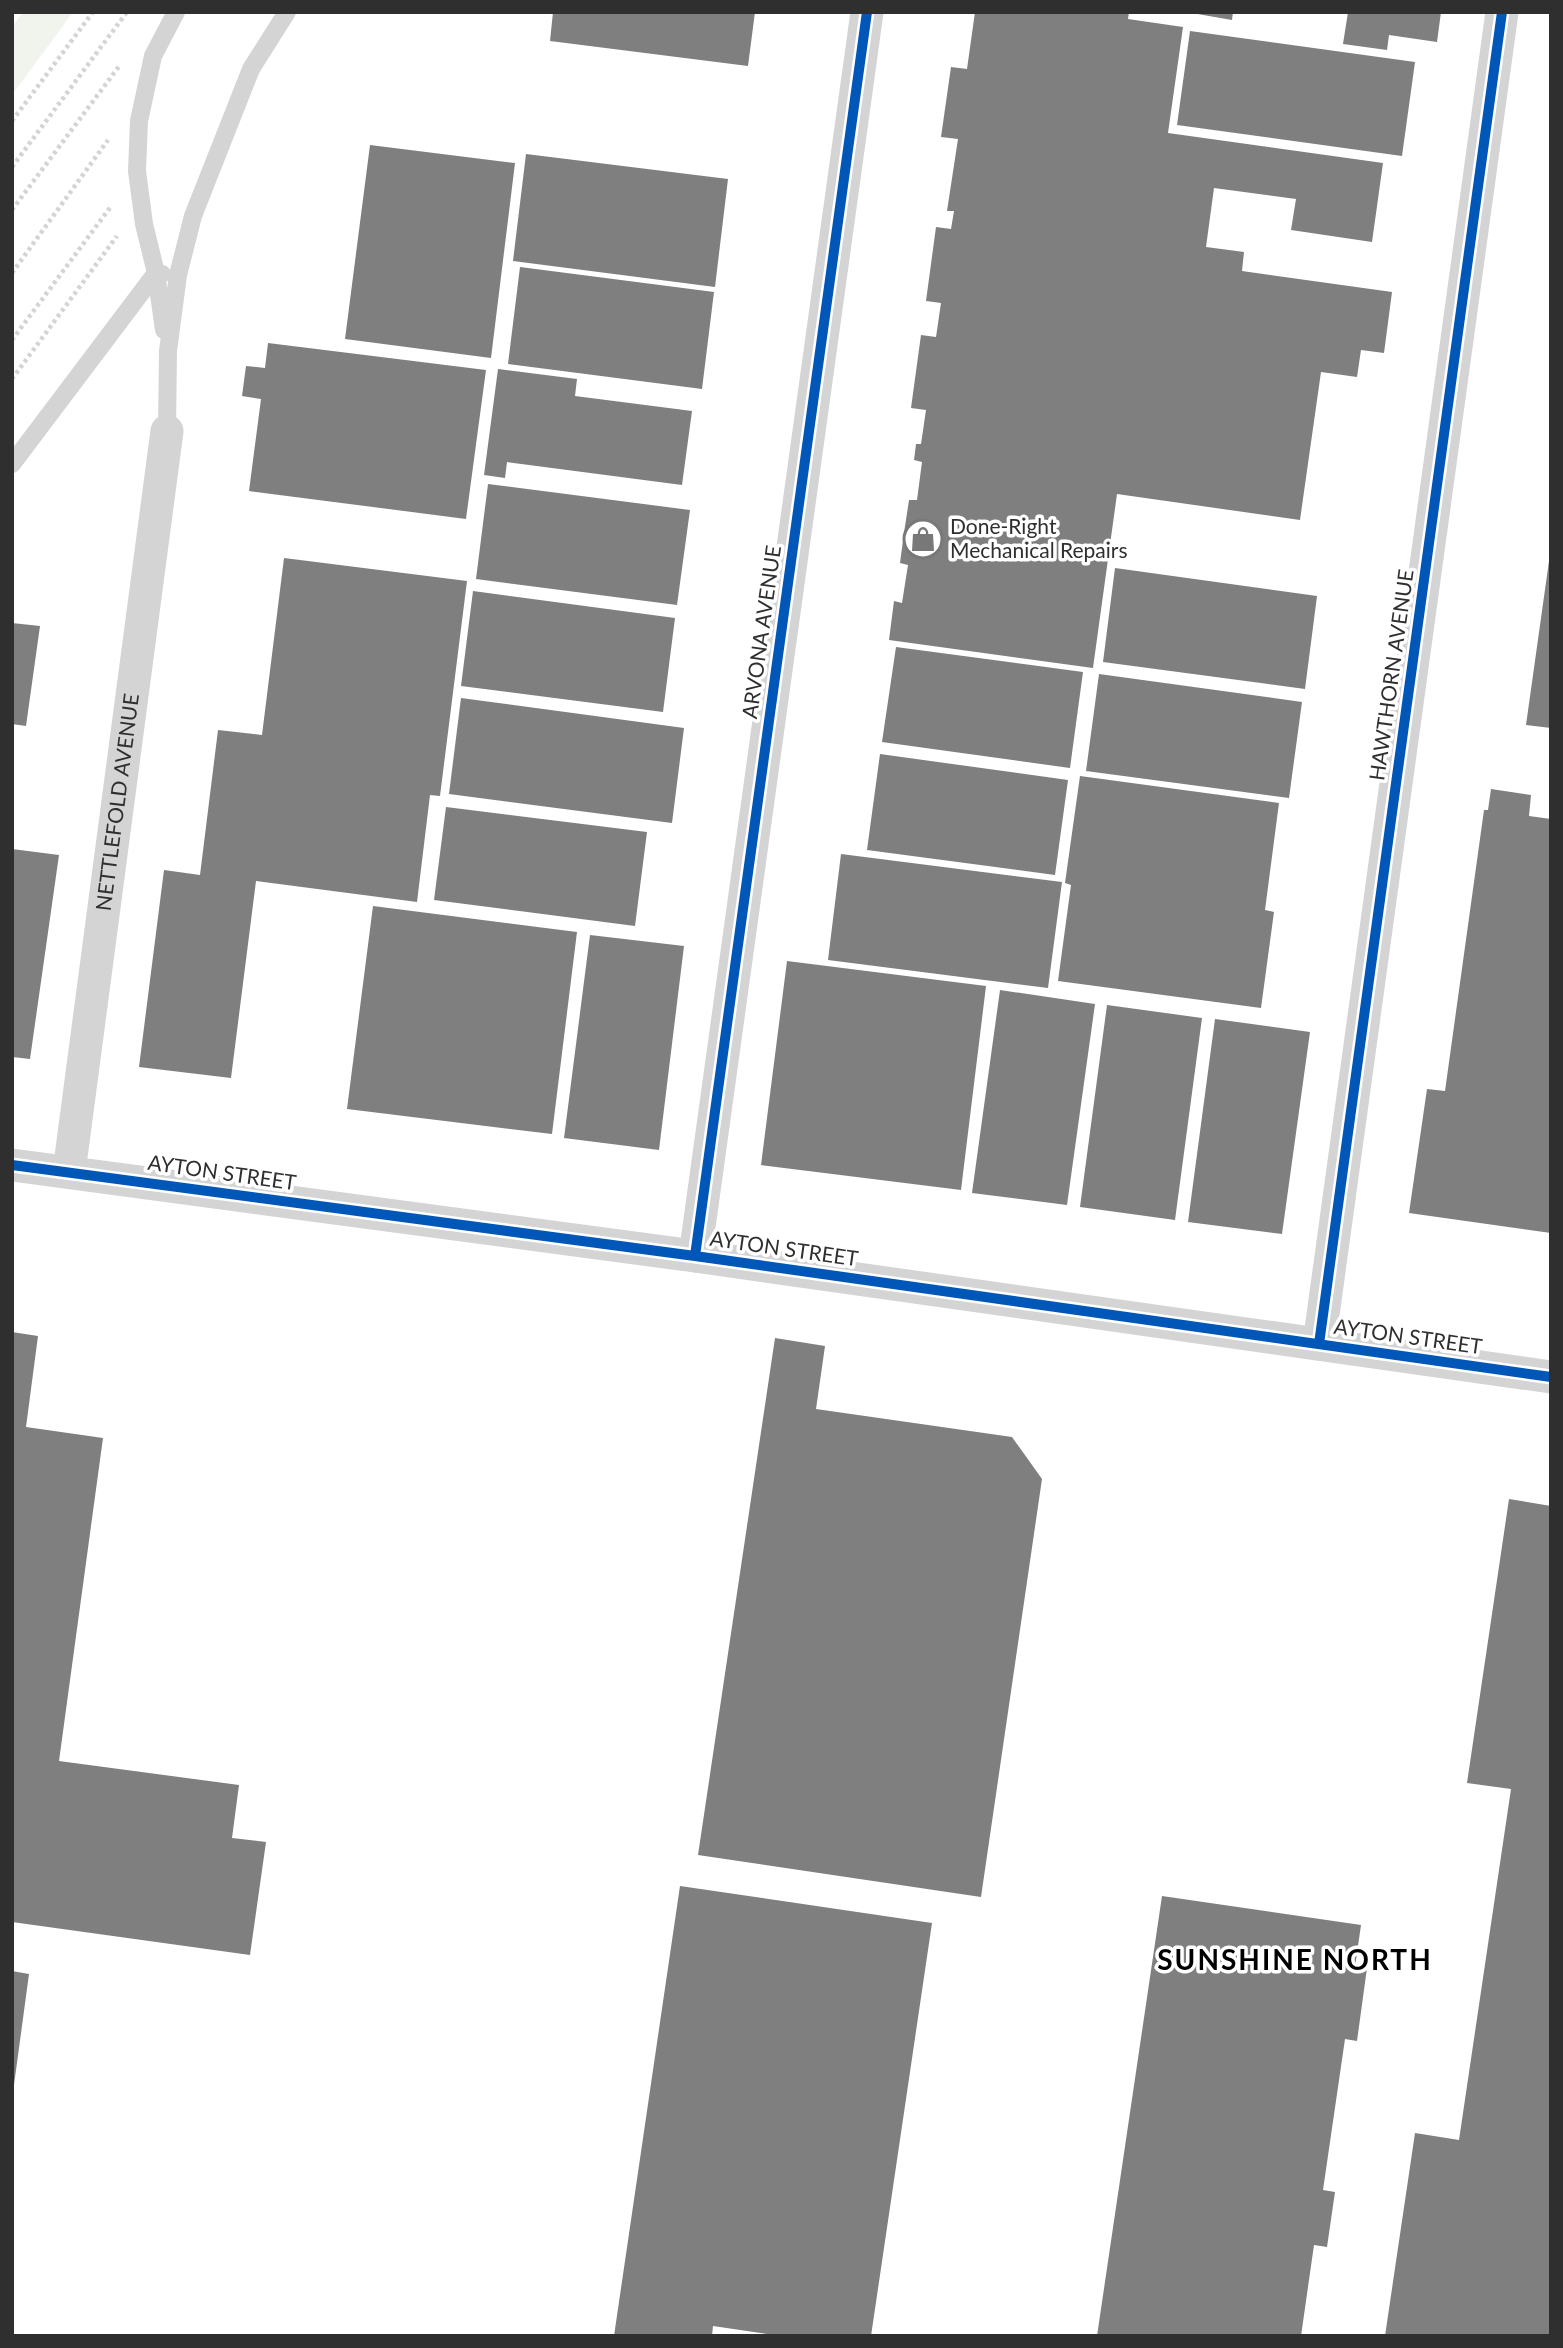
<svg xmlns="http://www.w3.org/2000/svg" width="1563" height="2348" viewBox="0 0 1563 2348" font-family="Lato,sans-serif">
	<style>
		.green { fill: #f1f4ed }
		.building { fill: #7f7f7f }
		.lines { fill: none; stroke-linecap: round; stroke-linejoin: round }
		.path { stroke: #d4d4d4; stroke-width: 4.5; stroke-dasharray: 3.5 3.5; stroke-linecap: butt }
		.service { stroke: #d4d4d4; stroke-width: 18 }
		.minor { stroke: #d4d4d4; stroke-width: 33 }
		.cycleway-casing { stroke: #fff; stroke-width: 15 }
		.cycleway { stroke: #0057b8; stroke-width: 10 }
		.labels { text-anchor: middle; stroke-width: 7; stroke-linejoin: round; paint-order: stroke }
		.poi-label { font-size: 21px; fill: #2f2f2f; stroke: #fff; text-anchor: start }
		.street-label { font-size: 21px; fill: #2f2f2f; stroke: #fff }
		.district-label { font-size: 28px; font-weight: bold; letter-spacing: 2px; fill: #000; stroke: #fff }
	</style>
	<rect width="100%" height="100%" fill="#fff"/>
	<path class="green" d="M23,12h50l-61,83v-68z"/>
	<path class="building" d="M553,12h202l-7,54 -198,-25z
		M975,12h154l-1,7 55,8 -15,106 215,30 -11,79 -81,-12 5,-31 -82,-11 -8,59 38,5 -2,19 150,21 -8,61 -23,-3 -4,27 -36,-5 -21,148 -183,-26 -24,174 -204,-28 5,-39 8,2 6,-38 -8,-2 4,-30 5,-33h8l5,-38 -8,-2 2,-16h5l5,-34 -15,-2 10,-73 15,2 5,-34 -15,-2 10,-74 15,2 3,-18h-7l11,-72 -17,-2 10,-70 16,2z
		M1186,12h47l-1,8z
		M1348,12h93l-4,30 -48,-7 -2,15 -44,-6z
		M1190,31l225,31 -13,94 -225,-31z
		M370,145l145,18 -24,195 -146,-19z
		M526,154l202,25 -13,108 -202,-26z
		M520,267l194,25 -12,97 -194,-25z
		M268,343l218,27 -20,149 -217,-28 12,-92 -19,-3 4,-30 19,2z
		M498,369l79,10 -2,17 117,15 -10,74 -175,-23 -2,16 -21,-3z
		M488,484l202,26 -13,95 -201,-26z
		M284,558l183,23 -27,215 -10,-1 -13,107 -161,-21 -25,197 -92,-11 25,-197 36,5 18,-145 44,5z
		M1549,561h2v167l-25,-3z
		M1115,568l202,28 -12,93 -202,-27z
		M473,591l202,27 -12,94 -202,-26z
		M12,623l28,3 -14,100 -14,-2z
		M896,647l187,25 -13,96 -188,-26z
		M1099,674l203,28 -13,96 -203,-27z
		M461,698l223,30 -12,95 -223,-29z
		M880,754l188,26 -13,95 -188,-25z
		M1080,776l199,27 -14,107 9,2 -13,96 -203,-27 13,-96 -6,-2z
		M1491,789l40,6 -2,21 22,3v414l-142,-20 18,-124 18,2 39,-281h4z
		M446,807l201,25 -12,94 -201,-26z
		M12,849l47,6 -29,204 -18,-2z
		M841,854l221,28 -14,106 -220,-28z
		M373,906l204,26 -25,202 -205,-25z
		M590,935l94,11 -25,204 -95,-12z
		M787,961l199,25 -25,204 -200,-25z
		M1000,990l95,14 -28,201 -95,-12z
		M1107,1005l95,13 -27,202 -95,-13z
		M1215,1019l95,13 -28,202 -94,-12z
		M12,1332l26,4 -12,91 77,11 -44,323 180,24 -7,53 34,4 -16,113 -238,-33z
		M775,1338l50,8 -9,63 196,28 30,42 -61,418 -283,-42z
		M1509,1499l42,7v830h-166l30,-203 44,7 52,-351 -44,-6z
		M680,1886l252,37 -61,413h-90l-68,-10 -1,10h-98z
		M1162,1896l199,29 -6,42 12,1 -10,73 -12,-2 -22,151 12,2 -8,55 -13,-2 -13,91h-204z
		M12,1971l17,3 -15,111h-2z"/>
	<g class="lines">
		<path class="path" d="M12,121l81,-109
			M12,167l115,-155
			M12,210l108,-145
			M12,273l96,-133
			M12,340l100,-135
			M12,379l105,-143"/>
		<path class="service" d="M164,330l-8,-57 -12,-49 -7,-53 2,-50 14,-65 23,-44
			M167,431l1,-80 10,-76 15,-59 58,-147 36,-57
			M12,464l144,-191 6,1"/>
		<g class="minor">
			<path d="M12,1165l683,91 856,121"/>
			<path id="s1" d="M69,1172l98,-741"/>
			<path d="M695,1256l172,-1244"/>
			<path d="M1319,1344l183,-1332"/>
		</g>
		<defs>
			<path id="cycleway" d="M12,1165l683,91 856,121
				M695,1256l172,-1244
				M1319,1344l183,-1332"/>
		</defs>
		<use href="#cycleway" class="cycleway-casing"/>
		<use href="#cycleway" class="cycleway"/>
	</g>
	<defs>
		<symbol id="shop-ring" viewBox="-11 -11 22 22"><circle r="9.5" fill="#fff" stroke="#787878" stroke-width="1.5"/><path d="M-5-2.5h2.3a2.7 3.5 0 0 1 5.4 0H5L5.5 6h-11ZM-1.5-2.5h3a1.5 2.3 0 0 0-3 0Z" fill="#787878"/></symbol>
	</defs>
	<g fill-rule="evenodd">
		<use href="#shop-ring" x="901" y="517" width="44" height="44"/>
	</g>
	<g class="labels">
		<g class="poi-label">
			<text x="950" y="534">Done-Right<tspan x="950" dy="24">Mechanical Repairs</tspan></text>
		</g>
		<g class="street-label">
			<text transform="translate(762 632) rotate(-82)" y="7">ARVONA AVENUE</text>
			<text transform="translate(1392 675) rotate(-82)" y="7">HAWTHORN AVENUE</text>
			<text dy="7" stroke="none"><textPath href="#s1" startOffset="373">NETTLEFOLD AVENUE</textPath></text>
			<text transform="translate(222 1173) rotate(8)" y="7">AYTON STREET</text>
			<text transform="translate(784 1249) rotate(8)" y="7">AYTON STREET</text>
			<text transform="translate(1408 1337) rotate(8)" y="7">AYTON STREET</text>
		</g>
		<g class="district-label">
			<text x="1295" y="1970">SUNSHINE NORTH</text>
		</g>
	</g>
	<rect width="1563" height="2348" fill="none" stroke="#2f2f2f" stroke-width="28"/>
</svg>
